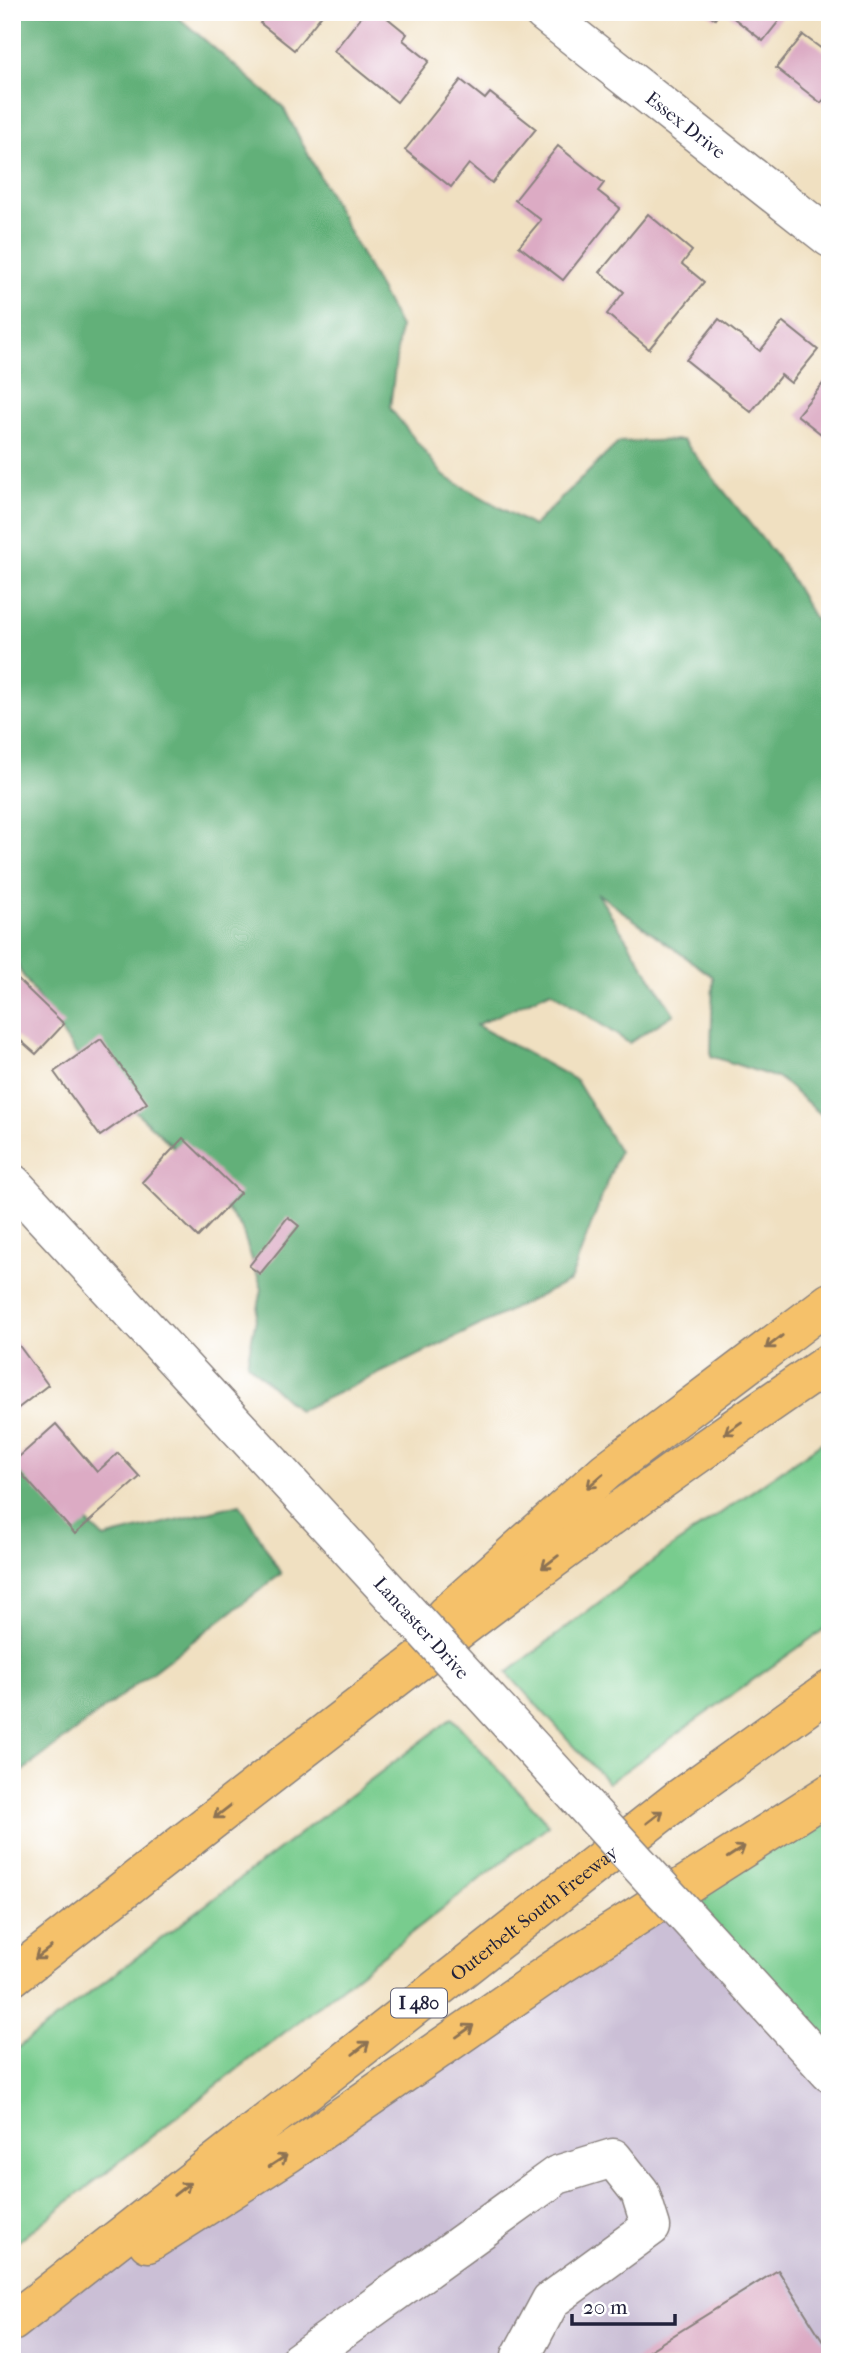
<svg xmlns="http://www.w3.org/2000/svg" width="842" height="2374" viewBox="0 0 842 2374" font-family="'IM FELL French Canon',serif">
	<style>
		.industrial { fill: #cbbfd6 }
		.green { fill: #78cc8e; stroke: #4d7764; stroke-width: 2 }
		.forest { fill: #62b079; stroke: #42695a; stroke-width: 2 }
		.building { fill: #dcabc4 }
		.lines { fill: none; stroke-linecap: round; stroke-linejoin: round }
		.minor-casing { stroke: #89817e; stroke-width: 41 }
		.highway-casing { stroke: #89817e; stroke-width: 41 }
		.minor { stroke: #fff; stroke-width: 38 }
		.highway { stroke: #f5c16b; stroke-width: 38 }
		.minor-bridge-casing { stroke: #89817e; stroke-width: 41; stroke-linecap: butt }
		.minor-bridge { stroke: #fff; stroke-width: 38 }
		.oneway { stroke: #8c7253 }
		.labels { text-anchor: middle; stroke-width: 7; stroke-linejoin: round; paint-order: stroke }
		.shield { fill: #fff; stroke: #646476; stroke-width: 2 }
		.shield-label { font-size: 18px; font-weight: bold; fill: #22223b }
		.street-label { font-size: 19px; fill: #22223b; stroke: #fff }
	</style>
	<rect width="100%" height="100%" fill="#fff"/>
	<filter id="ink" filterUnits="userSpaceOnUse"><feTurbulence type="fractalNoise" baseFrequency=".0143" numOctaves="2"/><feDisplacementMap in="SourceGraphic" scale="14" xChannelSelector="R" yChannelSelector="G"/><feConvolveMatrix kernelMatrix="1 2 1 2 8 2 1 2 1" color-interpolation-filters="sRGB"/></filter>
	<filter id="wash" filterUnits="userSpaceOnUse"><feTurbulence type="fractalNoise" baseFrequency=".00686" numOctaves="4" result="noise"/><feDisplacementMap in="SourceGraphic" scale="28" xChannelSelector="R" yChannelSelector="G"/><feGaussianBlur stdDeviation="1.57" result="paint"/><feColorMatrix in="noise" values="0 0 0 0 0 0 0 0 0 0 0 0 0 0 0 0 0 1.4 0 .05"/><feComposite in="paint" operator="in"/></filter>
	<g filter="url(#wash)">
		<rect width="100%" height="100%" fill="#f0e0c1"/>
		<path class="industrial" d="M669,1895l161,178v289h-818v-35z"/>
		<path class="green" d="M830,1437v188l-222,158 -101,-110 155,-119z
			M452,1718l97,107 -537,421v-194z
			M830,1793v280l-161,-178z"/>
		<path class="forest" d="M12,12h160l111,95 117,220 -10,81 54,68 89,50 86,-84 64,-2 100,125 37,63 10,-3v497l-50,-43 -69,-23 2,-79 -116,-84 77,121 -45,29 -78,-52 -75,34 100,55 43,71 -49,130 -143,70 -128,60 -52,-48 15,-74 -21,-62 -56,-69 -106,-100 -59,-87 -8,-24z
			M12,1451l92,87 136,-34 41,70 -269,205z"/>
		<g id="blocks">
			<path class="building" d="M269,12h55l-30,38 -34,-27z
				M365,12h15l27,22 -4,6 26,21 -32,41 -63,-51z
				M706,12h14l-5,7z
				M726,12h60l-23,29z
				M803,35l27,20v42l-2,-2 -7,8 -45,-35z
				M461,80l24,19 5,-6 46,36 -44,54 -23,-19 -18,23 -46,-37z
				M558,146l46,37 -6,8 22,17 -57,72 -44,-34 22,-26 -26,-20z
				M648,214l44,37 -10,13 22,18 -55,67 -42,-35 17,-22 -24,-20z
				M719,319l41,32 23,-29 35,28 -27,33 -10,-8 -30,37 -65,-52z
				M830,375v66l-33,-26z
				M12,974l52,50 -28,30 -24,-21z
				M101,1039l46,64 -47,33 -46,-64z
				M183,1138l57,55 -42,44 -56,-55z
				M288,1217l11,9 -39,48 -11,-8z
				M12,1336l36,49 -36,28z
				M56,1424l41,48 21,-19 22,24 -65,57 -63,-71z
				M778,2270l52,82v10h-199z"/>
		</g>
	</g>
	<g filter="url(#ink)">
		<use href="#blocks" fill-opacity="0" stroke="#89817e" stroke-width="2"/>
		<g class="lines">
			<defs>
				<g id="minor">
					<path id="s1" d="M543,12l287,226"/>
					<path d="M12,1183l260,281"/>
					<path d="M778,2016l52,57"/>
					<path d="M298,2362l259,-187 56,-17 27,34 11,35 -100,73 -30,56 3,6"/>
				</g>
				<g id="highway">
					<path d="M445,1615l161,-144 224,-169"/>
					<path d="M12,1977c269,-210 536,-424 818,-615"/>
					<path d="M148,2243l141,-90 273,-189 268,-171"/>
					<path id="s2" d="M12,2322l668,-524 150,-108"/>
				</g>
			</defs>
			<use href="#minor" class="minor-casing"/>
			<use href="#highway" class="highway-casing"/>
			<use href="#minor" class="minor"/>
			<use href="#highway" class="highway"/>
			<defs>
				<g id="minor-bridge">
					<path id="s3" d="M272,1464l506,552"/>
				</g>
			</defs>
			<use href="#minor-bridge" class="minor-bridge-casing"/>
			<use href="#minor-bridge" class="minor-bridge"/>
		</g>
		<defs><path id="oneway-shaft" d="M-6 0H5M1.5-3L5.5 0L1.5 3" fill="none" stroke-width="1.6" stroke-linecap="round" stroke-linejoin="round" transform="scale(1.75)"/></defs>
		<g class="oneway">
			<use href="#oneway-shaft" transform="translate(774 1342) rotate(142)"/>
			<use href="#oneway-shaft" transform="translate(733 1428) rotate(145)"/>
			<use href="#oneway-shaft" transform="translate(595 1481) rotate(139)"/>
			<use href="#oneway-shaft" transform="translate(550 1562) rotate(143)"/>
			<use href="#oneway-shaft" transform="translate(222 1812) rotate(142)"/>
			<use href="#oneway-shaft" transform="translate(655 1817) rotate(-38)"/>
			<use href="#oneway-shaft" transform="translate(736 1852) rotate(-33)"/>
			<use href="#oneway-shaft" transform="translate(43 1953) rotate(142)"/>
			<use href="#oneway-shaft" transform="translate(465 2031) rotate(-35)"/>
			<use href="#oneway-shaft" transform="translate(361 2048) rotate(-38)"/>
			<use href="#oneway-shaft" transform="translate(278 2161) rotate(-33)"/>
			<use href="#oneway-shaft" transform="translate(182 2189) rotate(-38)"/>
		</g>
	</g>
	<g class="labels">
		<rect class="shield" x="391" y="1988.5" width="56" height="29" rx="5"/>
		<g class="shield-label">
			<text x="419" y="2009">I 480</text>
		</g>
		<g class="street-label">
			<text dy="7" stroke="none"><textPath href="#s1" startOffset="182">Essex Drive</textPath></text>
			<text dy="7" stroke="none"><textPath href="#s3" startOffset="222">Lancaster Drive</textPath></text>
			<text dy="7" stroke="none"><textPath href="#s2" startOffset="663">Outerbelt South Freeway</textPath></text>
		</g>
	</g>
	<rect width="842" height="2374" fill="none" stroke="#fff" stroke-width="42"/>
	<path d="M572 2314v10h103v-10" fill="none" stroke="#22223b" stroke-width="3.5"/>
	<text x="583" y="2314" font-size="21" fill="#22223b" stroke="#ffffff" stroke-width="5" paint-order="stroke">20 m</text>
</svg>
